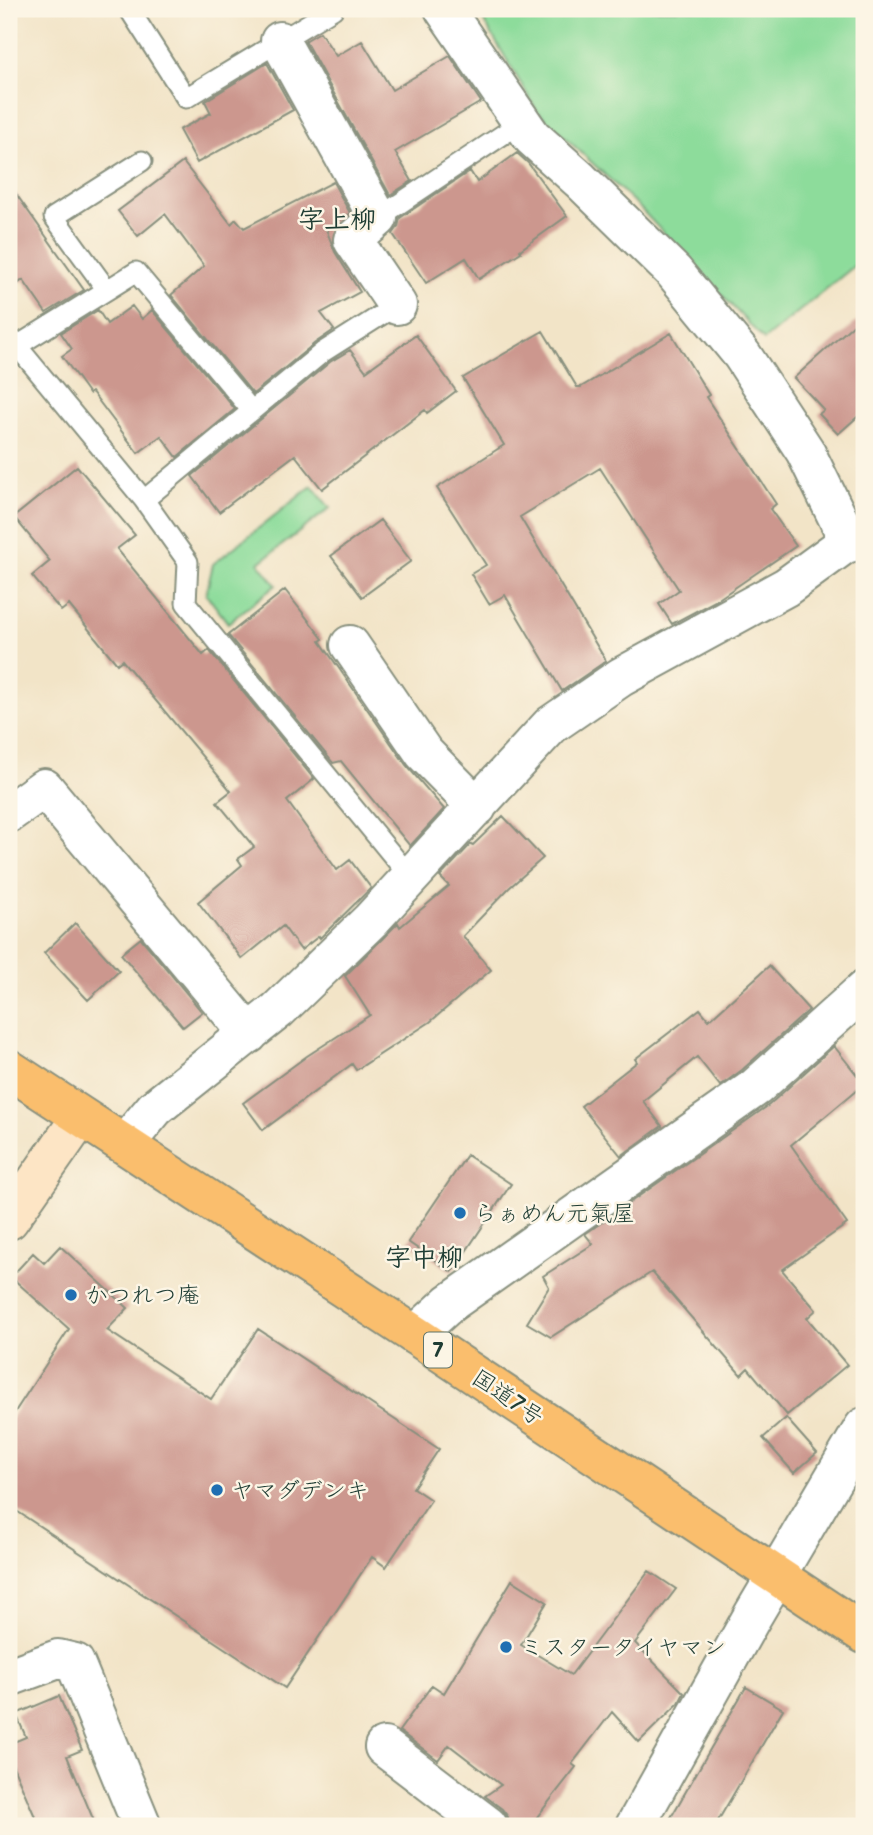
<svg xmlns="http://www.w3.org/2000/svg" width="873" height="1835" viewBox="0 0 873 1835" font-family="'Balsamiq Sans','Klee One',sans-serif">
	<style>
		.green { fill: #8ddc9b; stroke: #568c68; stroke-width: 2 }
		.building { fill: #cc978e }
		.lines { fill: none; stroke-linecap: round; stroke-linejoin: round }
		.lane-casing { stroke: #88907e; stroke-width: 23 }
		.street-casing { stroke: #88907e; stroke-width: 42 }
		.secondary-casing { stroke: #88907e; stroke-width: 42 }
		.highway-casing { stroke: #88907e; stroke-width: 42 }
		.lane { stroke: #fff; stroke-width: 19 }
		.street { stroke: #fff; stroke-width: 38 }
		.secondary { stroke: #fde5c5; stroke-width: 38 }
		.highway { stroke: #fabe6d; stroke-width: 38 }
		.poi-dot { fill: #1f6fb2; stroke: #fcf5e5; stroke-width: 2.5 }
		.labels { text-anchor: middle; stroke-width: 5; stroke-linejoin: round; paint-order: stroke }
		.shield { fill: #fcf5e5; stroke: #617469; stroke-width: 2 }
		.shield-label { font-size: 21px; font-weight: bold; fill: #1f3d34 }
		.poi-label { font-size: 23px; fill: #1f3d34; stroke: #fcf5e5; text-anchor: start }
		.street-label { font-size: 23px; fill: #1f3d34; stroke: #fcf5e5 }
		.quarter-label { font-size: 26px; font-weight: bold; fill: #1f3d34; stroke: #fcf5e5 }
	</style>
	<rect width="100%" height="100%" fill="#fcf5e5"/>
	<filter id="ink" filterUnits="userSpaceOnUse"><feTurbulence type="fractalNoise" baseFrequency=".0143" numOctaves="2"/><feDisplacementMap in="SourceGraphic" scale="14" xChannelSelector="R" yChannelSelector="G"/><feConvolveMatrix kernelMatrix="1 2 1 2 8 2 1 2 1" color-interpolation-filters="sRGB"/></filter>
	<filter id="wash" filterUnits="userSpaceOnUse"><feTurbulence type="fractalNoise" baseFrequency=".00686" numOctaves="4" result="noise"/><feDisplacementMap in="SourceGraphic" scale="28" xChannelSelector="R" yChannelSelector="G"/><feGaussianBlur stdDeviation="1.57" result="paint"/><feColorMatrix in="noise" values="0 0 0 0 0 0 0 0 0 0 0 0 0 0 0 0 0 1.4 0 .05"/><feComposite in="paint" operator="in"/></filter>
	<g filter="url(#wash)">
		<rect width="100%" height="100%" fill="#f2e4c7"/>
		<path class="green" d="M481,9h383v249l-100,82 -127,-135 -100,-94 -59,-100z
			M312,486l18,22 -71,55 17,22 -48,38 -22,-29 7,-30z"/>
		<g id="blocks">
			<path class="building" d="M320,32l16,24 26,-15 30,49 58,-34 31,46 -86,50 17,29 -22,14 -85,-154z
				M267,63l26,47 -96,53 -18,-33 32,-17 -6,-12z
				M517,153l11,10 39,53 -47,34 1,2 -42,27 -13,-21 -40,25 -33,-49 5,-7 2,-9 70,-47 7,11z
				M183,162l48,62 5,-5 8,9 89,-46 17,31 -24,16 9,23 25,40 -39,21 13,17 -19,13 -62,51 -82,-99 33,-29 -39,-52 -27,22 -20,-25z
				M9,184l75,106 -38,23 -23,-33 -14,10z
				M132,306l10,13 10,-9 83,99 -58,48 -16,-21 -23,17 -46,-61 -3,2 -27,-38 10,-7 -11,-16 37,-23 9,14z
				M864,315v96l-26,23 -19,-20 5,-4 -30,-32z
				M543,331l34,56h4l90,-54 38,62 -3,2 70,107 -6,5 26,37 -79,54 -45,24 -13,-20 20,-14 -79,-122 -80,49 86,144 -44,30 -57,-96 -16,9 -18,-30 15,-9 -49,-77 67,-43 -41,-67z
				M416,335l40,56 -29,22 -2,-3 -103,79 -27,-34 -76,57 -27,-36 138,-114 20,-12 16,21z
				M77,466l58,69 -18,14 86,106 6,-5 105,129 -27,22 50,69 13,-10 21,28 -51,50 -1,-2 -18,14 -18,-24 -41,33 -44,-57 44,-37 -4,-6 16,-12 -37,-45 14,-11 -109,-131 -5,4 -48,-59 -8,6 -29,-35 18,-15 -36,-44z
				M380,520l31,41 -49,36 -31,-41z
				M285,590l38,49 -3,2 86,124 38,44 -34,37 -69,-85 -8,2 -105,-128z
				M503,816l40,42 -34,30 -46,48 28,34 -61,52 -74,48 -4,-6 -89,66 -20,-27 64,-47 63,-41 -25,-39 53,-53 2,4 49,-41 -9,-9 31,-33 2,1z
				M75,923l44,48 -31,29 -44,-47z
				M141,938l61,74 -19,15 -62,-73z
				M769,966l40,44 -67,60 -22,16 -23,-29 -54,44 19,25 -41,30 -40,-50 56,-44 -2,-3 65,-50 9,11z
				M834,1046l30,38 -73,61 56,79 -65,46 34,40 -9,8 40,47 -60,50 -39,-47 -7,7 -89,-103 -101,65 -24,-14 22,-36 -6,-11 50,-32 -8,-10 184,-129z
				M467,1155l44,29 -59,88 -44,-30z
				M60,1246l68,62 -21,22 104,69 47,-70 181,120 -26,39 18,12 -45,67 -14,-10 -87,131 -276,-182v-85l60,-92 -58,-52 22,-24 11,10z
				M786,1418l31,35 -23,20 -31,-35z
				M649,1571l27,18 -41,54 49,50 -5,10 -40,39 -27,-30 -40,52 4,3 -46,59h-21l-1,-9 -6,-8 -17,-13 16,-11 -52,-40 -11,15 -39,-29 33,-46 12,8 68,-113 35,22 -26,43 50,30z
				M746,1687l37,22 -68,117h-49z
				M59,1696l23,54 -15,6 29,70h-57l-30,-69v-13l17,-7 -10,-23z"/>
		</g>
	</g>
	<g filter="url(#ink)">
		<use href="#blocks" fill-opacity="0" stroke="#88907e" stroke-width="2"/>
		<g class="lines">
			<defs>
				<path id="lane" d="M129,9l57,89 147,-89
					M378,218l144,-96
					M107,290l-53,-73 88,-56
					M397,305l-74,47 -179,148 44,62 -2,41 225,275
					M17,346l127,154
					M9,351l127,-79 116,139"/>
				<path id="street" d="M444,9l88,128 48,43 94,92 68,83 63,96 45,92
					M280,41l98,177 -25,22 44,65
					M350,645l74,108 53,54
					M9,813l35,-25 205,246
					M125,1144l30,-36 123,-98 93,-90 180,-195 70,-48 165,-90 78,-57
					M415,1335l35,-32 306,-216 108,-97
					M9,1677l49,-18 17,4 67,163
					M384,1747l104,79
					M635,1826l118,-211 111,-188"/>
				<path id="secondary" d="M9,1220l72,-103"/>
				<path id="highway" d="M9,1069l406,266 449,299"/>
			</defs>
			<use href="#lane" class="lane-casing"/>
			<use href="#street" class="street-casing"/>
			<use href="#secondary" class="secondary-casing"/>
			<use href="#highway" class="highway-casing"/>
			<use href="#lane" class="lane"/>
			<use href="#street" class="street"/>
			<use href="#secondary" class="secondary"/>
			<use href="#highway" class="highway"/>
		</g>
	</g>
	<g class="poi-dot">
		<circle cx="460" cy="1213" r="7"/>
		<circle cx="71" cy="1295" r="7"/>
		<circle cx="217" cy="1490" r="7"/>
		<circle cx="506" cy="1647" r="7"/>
	</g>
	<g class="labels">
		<rect class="shield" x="424" y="1332.5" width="28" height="35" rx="5"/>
		<g class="shield-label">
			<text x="438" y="1357">7</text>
		</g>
		<g class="poi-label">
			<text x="474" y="1221">らぁめん元氣屋</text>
			<text x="85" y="1303">かつれつ庵</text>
			<text x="231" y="1498">ヤマダデンキ</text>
			<text x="520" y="1655">ミスタータイヤマン</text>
		</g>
		<g class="street-label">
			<text transform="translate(508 1397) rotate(34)" y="8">国道7号</text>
		</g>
		<g class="quarter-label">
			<text x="337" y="228">字上柳</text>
			<text x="424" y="1266">字中柳</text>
		</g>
	</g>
	<rect width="873" height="1835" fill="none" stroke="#fcf5e5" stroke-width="35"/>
</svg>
